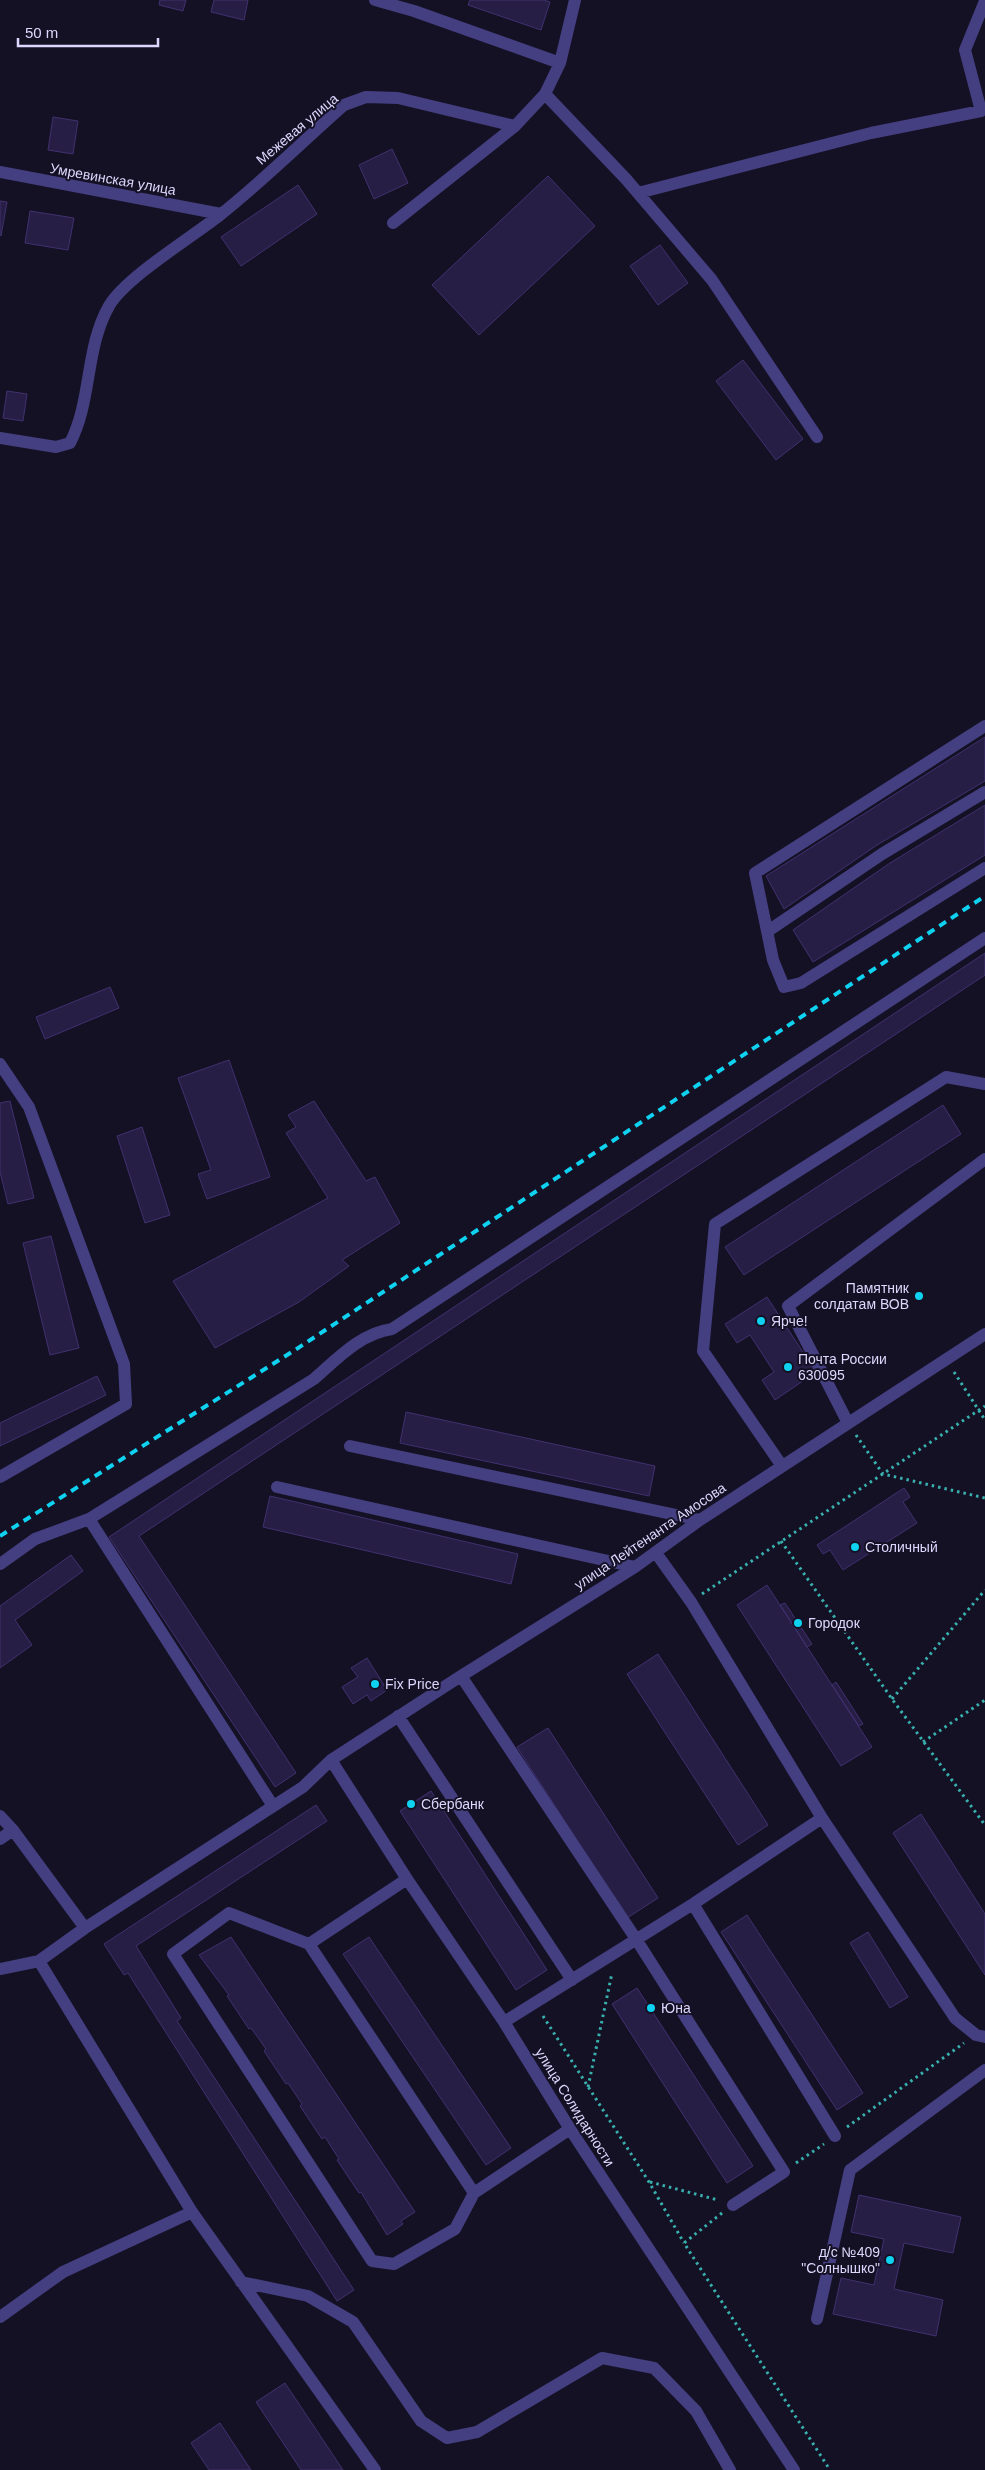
<svg xmlns="http://www.w3.org/2000/svg" width="985" height="2470" viewBox="0 0 985 2470" font-family="Arial,sans-serif">
	<style>
		.building { fill: #271e45; stroke: #40316f }
		.lines { fill: none; stroke-linecap: round; stroke-linejoin: round }
		.path { stroke: #37b0ae; stroke-width: 3; stroke-dasharray: 2.5 4; stroke-linecap: butt }
		.minor { stroke: #443f81; stroke-width: 12 }
		.rail { stroke: #0fd1f0; stroke-width: 4; stroke-dasharray: 8 6; stroke-linecap: butt }
		.poi-dot { fill: #0fd1f0; stroke: #151125; stroke-width: 2 }
		.labels { text-anchor: middle; stroke-width: 4; stroke-linejoin: round; paint-order: stroke }
		.street-label { font-size: 14px; fill: #ddd7fd; stroke: #151125 }
		.poi-label { font-size: 14px; fill: #ddd7fd; stroke: #151125; text-anchor: start }
	</style>
	<rect width="100%" height="100%" fill="#151125"/>
	<path class="building" d="M160,0h26l-3,11 -24,-6z
		M214,0h34l-4,20 -33,-8z
		M470,0h74l6,2 -9,28 -73,-25z
		M53,117l25,4 -5,33 -25,-4z
		M392,149l16,34 -34,16 -15,-34z
		M548,176l47,50 -116,109 -47,-50z
		M298,185l19,29 -76,52 -20,-29z
		M0,201l7,1 -6,34 -1,-1z
		M30,211l44,7 -6,32 -43,-7z
		M660,245l28,38 -30,22 -28,-39z
		M743,360l60,79 -27,21 -60,-79z
		M7,391l20,3 -4,27 -20,-3z
		M985,737v44l-108,64 -93,64 -18,-33z
		M985,805v50l-172,107 -20,-32 97,-67z
		M985,953v22l-846,561 157,237 -21,14 -166,-250z
		M110,987l9,21 -74,31 -9,-22z
		M229,1060l41,117 -63,22 -9,-25 13,-4 -33,-92z
		M10,1101l24,97 -26,6 -8,-32v-69z
		M314,1101l52,80 9,-4 25,46 -58,37 7,6 -50,36 -84,46 -42,-67 155,-83 -42,-65 10,-6 -8,-12z
		M943,1105l18,29 -217,141 -19,-28z
		M142,1127l28,88 -25,8 -28,-87z
		M51,1236l28,112 -29,7 -27,-112z
		M767,1297l49,75 -41,28 -13,-20 12,-8 -24,-37 -13,8 -12,-19z
		M97,1376l9,19 -106,51v-23z
		M406,1412l249,54 -6,30 -249,-53z
		M904,1488l6,9 -7,5 14,21 -74,47 -13,-20 -7,4 -6,-9z
		M270,1496l248,58 -7,30 -248,-57z
		M71,1555l12,16 -68,49 17,25 -32,23v-62z
		M767,1585l105,162 -31,19 -104,-161z
		M785,1603l27,41 -5,3 -27,-42z
		M658,1654l110,171 -30,20 -111,-171z
		M367,1658l20,32 -16,11 -4,-6 -14,9 -11,-17 16,-10 -7,-9z
		M836,1682l27,42 -4,2 -27,-41z
		M548,1728l110,170 -31,20 -110,-171z
		M431,1791l116,179 -31,20 -116,-179z
		M316,1805l11,16 -191,125 45,72 -4,3 177,269 -17,11 -209,-328 -4,2 -20,-31z
		M921,1814l64,100v61l-92,-142z
		M747,1915l116,178 -26,17 -116,-178z
		M868,1932l40,65 -18,11 -40,-65z
		M231,1937l184,275 -14,9 2,3 -16,11 -26,-43 -2,1 -22,-33 2,-1 -14,-22 -3,2 -22,-33 2,-2 -14,-21 -2,1 -22,-33 2,-2 -7,-10 -8,-11 -2,1 -22,-33 2,-1 -30,-40z
		M369,1937l142,211 -25,17 -143,-211z
		M637,1988l116,178 -26,17 -115,-179z
		M859,2195l102,22 -8,36 -49,-10 -10,46 49,11 -7,36 -103,-22 8,-36 33,7 10,-46 -33,-7z
		M285,2383l58,87h-42l-45,-68z
		M220,2423l31,47h-42l-18,-27z"/>
	<g class="lines">
		<path class="path" d="M954,1372l31,48
			M856,1435l27,39 102,24
			M781,1541l111,158 93,126
			M702,1594l283,-188
			M892,1699l93,-109
			M923,1742l62,-42
			M543,2016l106,166 35,61
			M588,2087l24,-114
			M847,2127l117,-84
			M796,2163l28,-19
			M650,2182l68,18
			M722,2213l-38,30 146,227"/>
		<path class="minor" d="M375,0l39,11 146,52
			M545,94l81,85 86,101 105,157
			M0,172l221,42
			M638,193l233,-60 110,-22 -16,-61 20,-49
			M393,223l122,-97 30,-32 15,-31 15,-63
			M0,438l56,9 14,-4c22,-42 15,-95 39,-137 16,-28 83,-69 111,-91 43,-34 83,-74 124,-110l22,-8 32,1 117,28
			M985,726l-230,147 18,87 11,27 17,-4 184,-115
			M768,931l114,-77 103,-62
			M0,1064l29,43 95,257 2,40 -126,73
			M848,1423l-60,-117 197,-147
			M350,1446l350,74
			M782,1466l-79,-115 12,-127 231,-147 39,7
			M277,1487l358,80
			M656,1553l35,49 131,216 133,200 21,17 9,2
			M0,1564l35,-25 54,-20
			M461,1676l175,263 148,233 -51,33
			M398,1716l174,264
			M331,1760l76,119 97,143 66,107 224,341
			M273,1806l-184,-287 225,-140c23,-20 47,-46 78,-50l593,-391
			M0,1816l13,14 72,98
			M0,1839l13,-9
			M407,1879l-98,65 -80,-31 -56,41 199,307 22,3 61,-35 19,-36 96,-64
			M693,1904l142,232
			M309,1944l165,249
			M0,1969l39,-8
			M504,2022l189,-118 129,-86
			M241,2282l67,14 45,26 68,99 26,17 30,-6 125,-74 52,10 42,43 34,59
			M0,2317l63,-45 129,-60
			M817,2319l33,-149 135,-100
			M375,2470l-183,-258 -153,-251 46,-33 218,-141 28,-27 130,-84 174,-109 65,-47 285,-186"/>
		<path class="rail" d="M0,1536l295,-186 690,-454"/>
	</g>
	<g class="poi-dot">
		<circle cx="919" cy="1296" r="5"/>
		<circle cx="761" cy="1321" r="5"/>
		<circle cx="788" cy="1367" r="5"/>
		<circle cx="855" cy="1547" r="5"/>
		<circle cx="798" cy="1623" r="5"/>
		<circle cx="375" cy="1684" r="5"/>
		<circle cx="411" cy="1804" r="5"/>
		<circle cx="651" cy="2008" r="5"/>
		<circle cx="890" cy="2260" r="5"/>
	</g>
	<g class="labels">
		<g class="street-label">
			<text transform="translate(297 129) rotate(-40)" y="5">Межевая улица</text>
			<text transform="translate(113 179) rotate(10)" y="5">Умревинская улица</text>
			<text transform="translate(650 1536) rotate(-34)" y="5">улица Лейтенанта Амосова</text>
			<text transform="translate(575 2107) rotate(58)" y="5">улица Солидарности</text>
		</g>
		<g class="poi-label">
			<text x="909" y="1293" text-anchor="end">Памятник<tspan x="909" dy="16">солдатам ВОВ</tspan></text>
			<text x="771" y="1326">Ярче!</text>
			<text x="798" y="1364">Почта России<tspan x="798" dy="16">630095</tspan></text>
			<text x="865" y="1552">Столичный</text>
			<text x="808" y="1628">Городок</text>
			<text x="385" y="1689">Fix Price</text>
			<text x="421" y="1809">Сбербанк</text>
			<text x="661" y="2013">Юна</text>
			<text x="880" y="2257" text-anchor="end">д/с №409<tspan x="880" dy="16">"Солнышко"</tspan></text>
		</g>
	</g>
	<path d="M18 38v8h140v-8" fill="none" stroke="#ddd7fd" stroke-width="2.5"/>
	<text x="25" y="38" font-size="15" fill="#ddd7fd" stroke="#151125" stroke-width="4" paint-order="stroke">50 m</text>
</svg>
